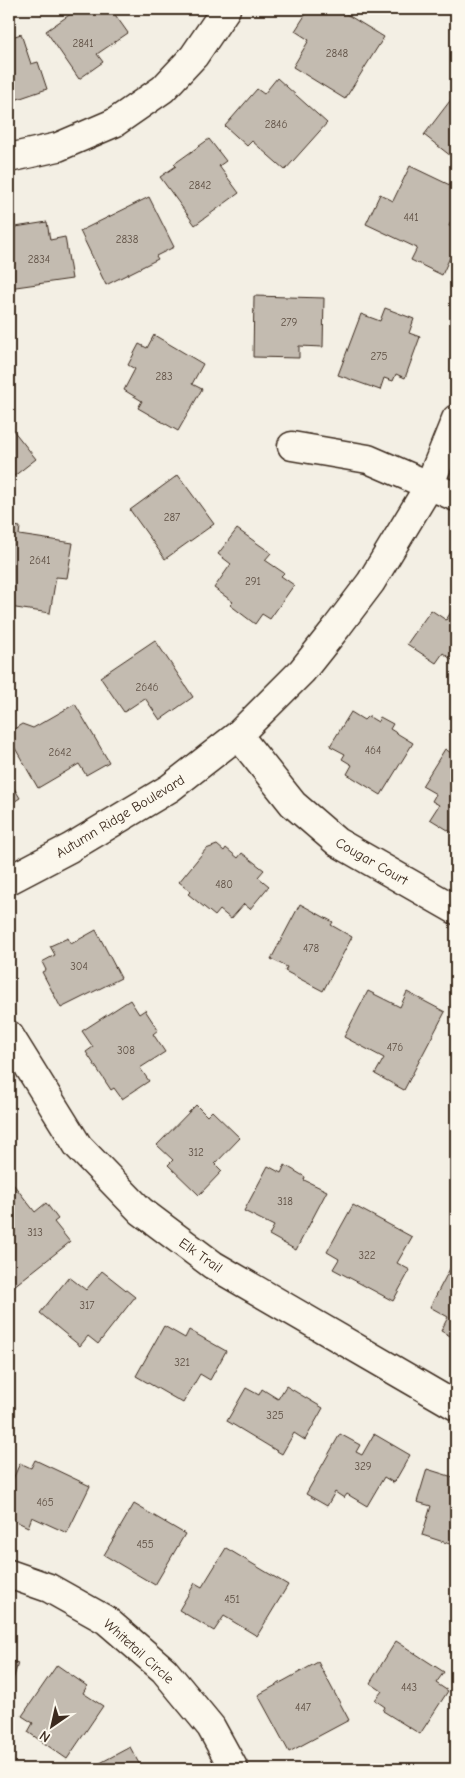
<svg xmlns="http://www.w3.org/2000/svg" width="465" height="1778" viewBox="0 0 465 1778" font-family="'Comic Neue',sans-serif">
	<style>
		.building { fill: #c3bbb0; stroke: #3b2a1e }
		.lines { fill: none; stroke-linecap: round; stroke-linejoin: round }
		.minor-casing { stroke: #3b2a1e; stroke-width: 31 }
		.minor { stroke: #fbf7ec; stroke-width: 28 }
		.labels { text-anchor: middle; stroke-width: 4; stroke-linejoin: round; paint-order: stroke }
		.number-label { font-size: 11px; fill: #5d4e42 }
		.street-label { font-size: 14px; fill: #3b2a1e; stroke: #fbf7ec }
	</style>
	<rect width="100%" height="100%" fill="#f3efe4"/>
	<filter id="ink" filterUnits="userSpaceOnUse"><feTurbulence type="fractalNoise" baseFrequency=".02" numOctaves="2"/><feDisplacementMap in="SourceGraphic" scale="10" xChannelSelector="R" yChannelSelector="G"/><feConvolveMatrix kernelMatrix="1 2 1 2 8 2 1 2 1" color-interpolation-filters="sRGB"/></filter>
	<g filter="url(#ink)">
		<path class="building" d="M78,9h33l17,24 -31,21 6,8 -24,17 -33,-48z
			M309,9h29l46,28 -39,62 -52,-32 16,-27 -14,-9z
			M21,34l10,30 7,-2 9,27 -38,13v-64z
			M277,78l50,45 -42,47 -33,-29 -5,5 -22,-20 32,-37 7,5z
			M456,93v67l-32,-25z
			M209,139l17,22 -7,5 20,27 -44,32 -35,-48 16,-11 -2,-2z
			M410,166l46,22v22l-7,16 7,3 -2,6 2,1v8l-14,31 -31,-15 6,-12 -51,-24 14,-30 13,7z
			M149,197l25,50 -18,9 2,3 -52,26 -26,-54z
			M47,222l3,18 15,-3 7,42 -63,9v-60z
			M254,296l70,2 -1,49 -24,-1v12l-46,-1z
			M385,308l29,11 -5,14 11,4 -15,41 -9,-4 -3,7 -9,-3 -4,12 -42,-15 23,-61 19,7z
			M154,335l49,29 -11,20 10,5 -24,42 -40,-23 4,-7 -18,-11 11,-21 -7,-4 11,-21 8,4z
			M9,425l27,34 -27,21z
			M178,475l36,49 -49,35 -35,-49z
			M9,525l11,2 -1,8 54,8 -6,35 -11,-1 -6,36 -41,-6z
			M237,529l34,24 -6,7 19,13 -3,3 13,9 -24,34 -8,-5 -7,10 -25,-19 3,-3 -19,-14 17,-24 -13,-10z
			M456,604v59l-13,-10 -7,10 -29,-19 24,-34 15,10z
			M155,640l38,57 -33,23 -15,-22 -21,14 -24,-35z
			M75,704l34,58 -23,13 -7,-11 -41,24 -26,-45 2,-14 8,-5 11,4z
			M351,712l13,8 4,-4 10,6 2,-5 13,7 -3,5 23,14 -32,52 -34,-21 5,-9 -10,-6 3,-5 -15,-8z
			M445,749l11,7v79l-26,-16 9,-14 -7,-4 4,-7 -14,-8z
			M9,780l11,18 -11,7z
			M217,845l7,6 2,-3 12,10 4,-5 22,17 -6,7 11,9 -19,23 -6,-5 -13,15 -11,-9 -5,6 -27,-22 3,-3 -12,-9 27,-33z
			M300,904l33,18 -2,3 21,12 -29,54 -38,-20 2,-4 -16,-8z
			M96,930l25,48 -60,30 -19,-36 4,-2 -4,-8 13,-7 -5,-9 18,-8 3,6z
			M368,991l32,16 7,-15 38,20 -41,78 -29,-16 9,-16 -40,-21z
			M130,1000l9,14 6,-4 13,20 -5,4 12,18 -25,16 9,13 -27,18 -8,-11 -3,2 -25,-38 7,-5 -11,-16z
			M196,1105l11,11 5,-5 28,27 -25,26 7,7 -23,24 -31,-30 5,-5 -16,-15z
			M285,1165l20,12 -1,3 23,11 -31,59 -27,-15 5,-9 -30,-15 24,-45 13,7z
			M10,1180l25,32 11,-9 12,16 -4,3 16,20 -61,48v-108z
			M353,1205l59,32 -15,26 13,7 -17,31 -60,-32 6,-10 -12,-7z
			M455,1259h1v80l-15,-8 7,-14 -18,-10z
			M102,1271l33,26 -37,47 -10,-8 -8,10 -40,-33 29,-36 17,13z
			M164,1326l21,12 4,-8 37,21 -16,29 -10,-6 -17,29 -47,-27z
			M286,1386l37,22 -18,32 -11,-7 -12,21 -55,-33 19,-33 13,7 3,-6 16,10z
			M340,1434l20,11 -4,7 6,3 12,-21 36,21 -16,28 -10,-6 -17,29 -20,-12 -3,4 -9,-6 -8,14 -21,-12z
			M35,1460l55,26 -23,47 -35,-16 -4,10 -19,-9v-30l11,-25 11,5z
			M427,1469l29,9v68l-34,-11 9,-29 -14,-4z
			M134,1504l51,30 -30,51 -51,-30z
			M226,1548l62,37 -31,51 -33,-20 -10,15 -35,-21 16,-27 7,4z
			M396,1641l48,31 -8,11 12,8 -28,43 -37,-23 2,-4 -10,-7 7,-9 -12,-8z
			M9,1660l9,3 -9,31z
			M318,1662l31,58 -60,32 -31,-57z
			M57,1665l30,21 -4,7 20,13 -36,53 -39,-27 5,-9 -11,-7z
			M130,1747l12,22h-53z"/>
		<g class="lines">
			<defs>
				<path id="minor" d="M9,158l49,-11 56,-24 49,-34 31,-33 32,-47
					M292,446l76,13 88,38
					M238,735l55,69 44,38 119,68
					M9,880l61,-32 100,-60 68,-53 64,-64 35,-44 34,-45 58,-96 27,-67
					M9,1035l69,111 63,65 72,54 243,141
					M9,1574l40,14 57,32 58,50 47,57 23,42"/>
			</defs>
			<use href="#minor" class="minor-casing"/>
			<use href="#minor" class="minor"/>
		</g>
	</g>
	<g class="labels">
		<g class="number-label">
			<text x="83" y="47">2841</text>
			<text x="337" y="57">2848</text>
			<text x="276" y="128">2846</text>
			<text x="200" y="189">2842</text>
			<text x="411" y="221">441</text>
			<text x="127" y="243">2838</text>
			<text x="39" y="263">2834</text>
			<text x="289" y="326">279</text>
			<text x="379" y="360">275</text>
			<text x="164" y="380">283</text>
			<text x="172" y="521">287</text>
			<text x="40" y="564">2641</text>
			<text x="253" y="585">291</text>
			<text x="147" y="691">2646</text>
			<text x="373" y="754">464</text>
			<text x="60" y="756">2642</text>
			<text x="224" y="888">480</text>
			<text x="311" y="952">478</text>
			<text x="79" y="970">304</text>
			<text x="395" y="1051">476</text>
			<text x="126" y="1054">308</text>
			<text x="196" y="1156">312</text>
			<text x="285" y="1205">318</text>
			<text x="35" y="1236">313</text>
			<text x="367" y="1259">322</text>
			<text x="87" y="1309">317</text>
			<text x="182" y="1366">321</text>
			<text x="275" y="1419">325</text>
			<text x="363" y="1470">329</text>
			<text x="45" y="1506">465</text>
			<text x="145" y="1548">455</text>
			<text x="232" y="1603">451</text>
			<text x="409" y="1691">443</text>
			<text x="303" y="1711">447</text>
		</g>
		<g class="street-label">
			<text transform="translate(120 816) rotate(-31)" y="5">Autumn Ridge Boulevard</text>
			<text transform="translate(372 861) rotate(30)" y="5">Cougar Court</text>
			<text transform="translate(201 1255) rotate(35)" y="5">Elk Trail</text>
			<text transform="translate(139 1651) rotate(42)" y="5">Whitetail Circle</text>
		</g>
	</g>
	<rect width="465" height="1778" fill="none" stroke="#fbf7ec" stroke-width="30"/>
	<rect x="15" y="15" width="435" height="1748" fill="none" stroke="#3b2a1e" stroke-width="2" filter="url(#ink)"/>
	<g transform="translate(52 1726) rotate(214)" stroke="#fbf7ec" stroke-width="4" paint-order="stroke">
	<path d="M0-4L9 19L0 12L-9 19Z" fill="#3b2a1e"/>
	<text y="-8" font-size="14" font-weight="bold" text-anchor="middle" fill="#3b2a1e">N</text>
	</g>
</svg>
